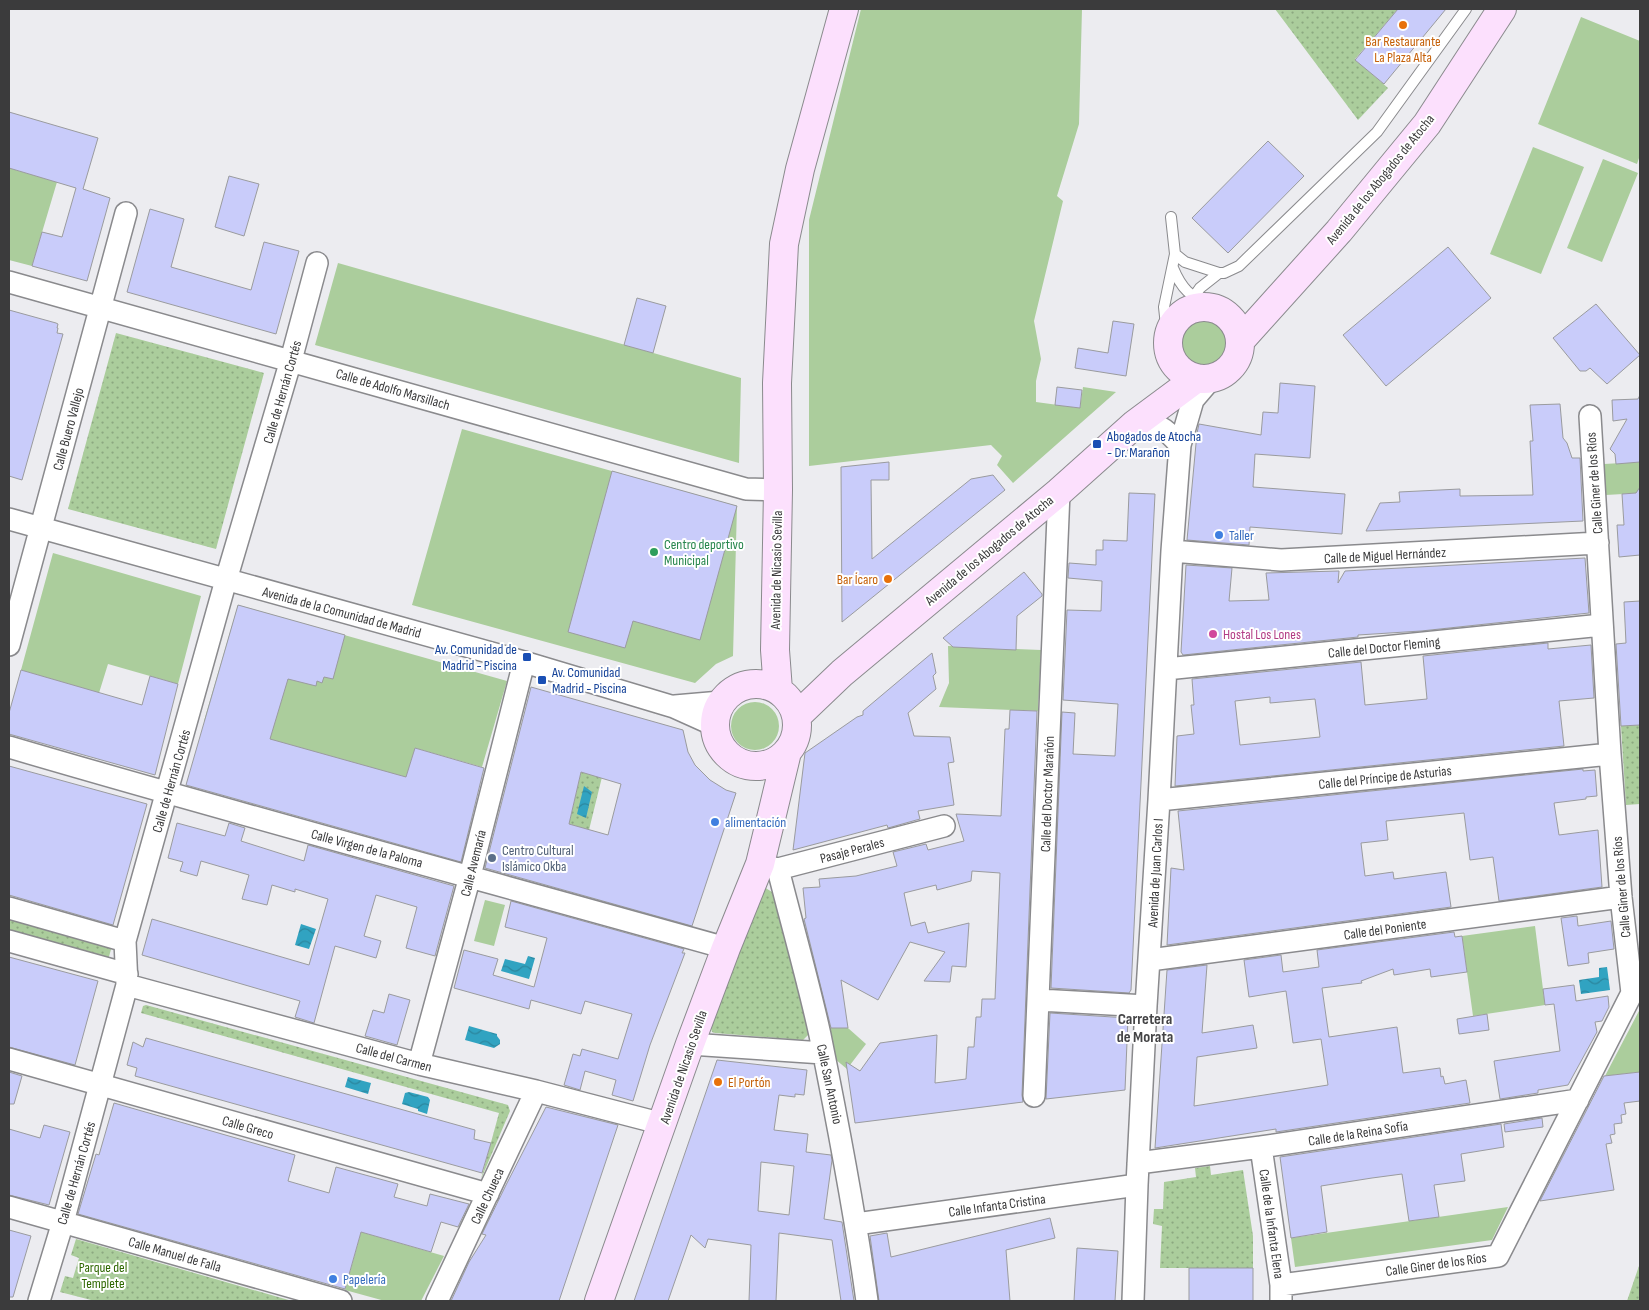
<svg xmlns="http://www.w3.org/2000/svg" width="1649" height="1310" viewBox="0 0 1649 1310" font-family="'Sofia Sans Condensed',sans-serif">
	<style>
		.grass { fill: #abcd9c }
		.park { fill: url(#park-dots) }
		.water { fill: url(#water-waves) }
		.building { fill: #c9ccfa; stroke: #9a9b9e; fill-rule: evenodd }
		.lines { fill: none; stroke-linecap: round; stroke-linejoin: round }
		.service-casing { stroke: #8a8a8d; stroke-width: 12 }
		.minor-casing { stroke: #8a8a8d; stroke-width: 24 }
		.secondary-casing { stroke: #8a8a8d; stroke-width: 30 }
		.service { stroke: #fff; stroke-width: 10 }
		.minor { stroke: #fff; stroke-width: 21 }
		.secondary { stroke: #fce0fd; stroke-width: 28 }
		.food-dot { fill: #e8710a; stroke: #fff; stroke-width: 2 }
		.transit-dot { fill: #1a4fb4; stroke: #fff; stroke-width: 2 }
		.shop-dot { fill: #3f7fe0; stroke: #fff; stroke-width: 2 }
		.leisure-dot { fill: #2e9e5b; stroke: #fff; stroke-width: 2 }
		.hotel-dot { fill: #d1479c; stroke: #fff; stroke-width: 2 }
		.service-dot { fill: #5c6f8a; stroke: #fff; stroke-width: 2 }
		.labels { text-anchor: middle; stroke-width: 4; stroke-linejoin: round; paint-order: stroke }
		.food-label { font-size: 14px; fill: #c56008; stroke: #fff }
		.street-label { font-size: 14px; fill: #3b3b3c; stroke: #fff }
		.transit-label { font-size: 14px; fill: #164399; stroke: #fff; text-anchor: start }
		.shop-label { font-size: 14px; fill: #366cbe; stroke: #fff; text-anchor: start }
		.leisure-label { font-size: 14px; fill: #27864d; stroke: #fff; text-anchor: start }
		.hotel-label { font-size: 14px; fill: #b23c85; stroke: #fff; text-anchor: start }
		.service-label { font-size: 14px; fill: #4e5e75; stroke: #fff; text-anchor: start }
		.park-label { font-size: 14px; fill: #2e6700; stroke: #fff }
		.quarter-label { font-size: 16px; font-weight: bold; fill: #444446; stroke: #fff }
	</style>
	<defs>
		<pattern id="park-dots" width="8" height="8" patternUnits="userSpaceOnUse" patternTransform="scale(1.25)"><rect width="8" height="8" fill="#abcd9c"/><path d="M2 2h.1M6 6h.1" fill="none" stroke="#8ca880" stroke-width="1.8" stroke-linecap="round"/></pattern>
		<pattern id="water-waves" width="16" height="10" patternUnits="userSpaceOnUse" patternTransform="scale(1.25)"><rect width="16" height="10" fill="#31a3c1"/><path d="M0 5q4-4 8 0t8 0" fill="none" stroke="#2b869e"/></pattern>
	</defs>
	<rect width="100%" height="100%" fill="#ececf0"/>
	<path class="grass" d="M861,9h221l-3,115 -22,72 6,5 -29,120 7,38 -5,22v21l44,6 3,-21 33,5 -103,91 -16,-18 5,-9 -11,-11 -182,21v-246z
		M1581,17l59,24v114l-3,9 -99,-40z
		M1533,147l51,20 -43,107 -51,-20z
		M1603,159l35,14 -36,89 -35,-14z
		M9,168l48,14 -25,84 -23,-6z
		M338,263l403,115 -2,85 -424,-118z
		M1176 342a27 27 0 1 1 54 0a27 27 0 1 1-54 0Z
		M462,429l275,77 -4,150 -17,8 -21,19 -283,-78z
		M1640,462v31l-34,2 -2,-31z
		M53,553l148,43 -23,88 -70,-20 -9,29 -78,-23z
		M238,605l269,76 -25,86 -67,-19 -9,30 -202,-57z
		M948,646l93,4 -3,61 -99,-4 10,-24z
		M731 726a24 24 0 1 1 48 0a24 24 0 1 1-48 0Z
		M485,900l20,5 -11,41 -20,-5z
		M1535,926l10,79 -72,11 -11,-80z
		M1640,1009v63l-35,4z
		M827,1028h21l18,16 -19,25 -12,-10z
		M1508,1207l-16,33 -197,27 -4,-29z
		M361,1232l83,24 -23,45h-36l-40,-11z"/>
	<path class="park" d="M1275,9h123l-43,50 33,29 -30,32z
		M116,333l148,40 -48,176 -148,-40z
		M1640,725v79l-14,1 -5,-79z
		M581,772l21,5 -13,53 -20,-6z
		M764,887l8,5 10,22 27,120 -6,6 -88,-7 -3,-1 -1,-4z
		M9,918l103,28 -4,14 -99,-28z
		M146,1005l362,100 2,6 -29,68 18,-66 -358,-100 2,-7z
		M1210,1166l1,9 32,-5 10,66v32h-93l2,-42 -9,-2 1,-15h9l1,-27 32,-5 -1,-9z
		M76,1239l216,62h-197l-35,-9 5,-16 8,2 6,-20 -8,-3z
		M1640,1263v38h-13z"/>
	<path class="water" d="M584,786l8,6 -6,26 -9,-4z
		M301,924l15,5 -7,20 -14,-4z
		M528,956l7,2 -6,21 -28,-8 4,-12 20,5z
		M1607,967l3,23 -29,4 -2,-14 20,-3v-9z
		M469,1026l28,8v2l3,4v4l-6,4 -29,-8z
		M348,1077l23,6 -3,11 -23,-7z
		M409,1092l19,5 2,3 -3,14 -9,-3v-2l-16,-5 3,-11z"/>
	<path class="building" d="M1398,9h48l-62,75 -29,-24z
		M9,112l89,26 -15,51 27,9 -23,83 -55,-15 10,-34 20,5 14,-49 -67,-20z
		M1268,141l36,35 -76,77 -36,-35z
		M229,176l30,8 -15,52 -29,-9z
		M150,209l34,10 -13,48 80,23 13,-48 35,9 -23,83 -149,-42z
		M1448,247l43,51 -105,88 -43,-51z
		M637,298l29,8 -13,47 -29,-8z
		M1596,304l44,51 -33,29 -17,-16 -4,3h-6l-27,-33z
		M9,310l47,13 2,1 -1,4h1l-1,5 6,1 -41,146 -13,-4z
		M1113,321l21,3 -8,52 -51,-8 3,-20 30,5z
		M1280,383l35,3 -5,72 -55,-4 -2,33 92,7 -3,40 -92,-7 -1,18 -62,-5 10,-107 2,-9 62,11 2,-23 15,1z
		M1057,387l25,3 -2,18 -25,-3z
		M1640,395v67l-24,2 -1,-10 -5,-5 17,-30 -14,2 -1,-21 26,-1z
		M1560,404l3,34 4,5 5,15h8l3,63 -217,10 14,-28 20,-1 -1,-10 61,-3v7l73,-1 -3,-54h3l-3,-36z
		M889,462v18h-18l1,79 99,-80 22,-4 12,15 -163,132 -1,-155z
		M612,471l125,35 -37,134 -67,-19 -8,27 -57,-16z
		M1640,487v68l-21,2 -2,-32h7l-2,-31 14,-1z
		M1129,493l26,1 -24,496 -2,3 -78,-5 11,-276 13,1 -2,41 42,2 3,-52 -55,-4 4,-90 34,1 1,-30 -34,-3 1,-15 27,2v-15h7v-10l24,1z
		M1585,558l4,55 -168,18 -63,4v2l-175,18 -2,-3 5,-87 46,3 -3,33 40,-1 -3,-27 73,-2 -1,12 7,-12z
		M1024,572l18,22v2l-25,20 -1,34 -63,-3 -10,-9z
		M1640,601v124l-19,1 -5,-82 10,-1 -2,-41z
		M238,605l107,30 -12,44 -9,-2 -2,6 -5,-2 -1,5 -28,-7 -18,60 136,38 9,-29 69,20 -23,94 -275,-77z
		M1548,643v6l43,-4 3,53 -35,3 5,45 -389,40 2,-50 17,-2 -3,-29h3l-2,-26 169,-17 4,43 62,-6 -4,-43zM1270,697v6l45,-4 5,38 -80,8 -5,-44z
		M932,653l4,20 -3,3 3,13 -28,24 6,23 36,1 4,25 -6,1 6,42 -36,6 2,8 -32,9 -1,-3 -94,25 12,-97 52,-36 6,-2v-4z
		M21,670l121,35 8,-29 28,8 -23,91 -146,-41v-21z
		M531,687l152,43 5,22 7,13 15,15 16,10 10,3 -44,133 -207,-58zM581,772l40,12 -13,51 -39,-11z
		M1010,710l27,1 -15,384 1,7 -168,21 -9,-61 14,9 20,-28 57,-8 -2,48 31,-4 2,-32h6l2,-30h5l1,-18h13l5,-126 -28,-2 -1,10 -34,9 -1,-5 -32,8 7,33 14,-4 3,11 41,-10 -3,44 -14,-1 -2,16 -26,-1 21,-29 -35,-10 -32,58 -37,-20 7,48h-17l-27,-109 2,-1 -3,-30 17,-1 -1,-8 37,-3 41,-10 -4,-14 33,-8 2,6 36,-9 -8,-27 45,2 4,-87h4z
		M9,766l138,38 -34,121 -104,-30z
		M1583,769v2l12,-1 2,26 -11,1v2l-32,4 5,32 39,-5 4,57 -103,14 -6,-44 -23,3 -6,-47 -78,8 2,19 -27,3 4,33 28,-4 1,7 52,-7 5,35 -284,38 4,-77 13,2 -6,-59z
		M177,823l48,13 4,-13 16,5 -4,13 63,20 4,-16 146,41 -19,70 -29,-8 11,-41 -41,-12 -12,41 17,5 -5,17 -41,-12 -21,77 -19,-6 5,-16 -158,-46 10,-36 157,46 19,-66 -33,-10v3l-23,-7 -5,20 -25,-6 7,-24 -48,-14 -4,15 -17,-5 3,-9 -15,-4z
		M511,901l173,48 -2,4h3l-35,92 -17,56 -21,-6 4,-15 -31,-9 -5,19 -16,-5 9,-31 7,2 2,-7 36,10 14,-45 -47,-13 -4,13 -50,-14 -2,9 -75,-21 10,-38 34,9 -5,16 41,12 13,-49 -42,-11z
		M1577,916l1,10 33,-5 3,28 -26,4 1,10 -21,3 -7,-48z
		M1454,932l1,5 7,-1 5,36 -36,5 -1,-8 -36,6 -1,-6 -32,12 1,2 -40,5 7,49 68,-10 6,46 37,-5 1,9 2,-1 2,8 21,-4 4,23 -194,29v-3l-121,19 12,-178 40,-5 -5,68 51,-8 4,23 -60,9 -3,49 134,-21 -7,-46 -28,4 -7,-52 -37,6 -5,-37 37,-5 2,17 36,-5 -2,-17z
		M9,957l89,24 -23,84 -66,-18z
		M1574,985l2,16 32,-5 1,11 -7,14 -7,1 2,10 -29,53 -30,5v3l-38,6 -6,-38 66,-10 -6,-47 -9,1 -2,-16z
		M389,994l21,6 -13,45 -32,-9 8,-26 11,3z
		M1050,1013l78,5 -3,72 -79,9z
		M1487,1014l2,16 -30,4 -2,-15z
		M146,1038l329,92 -1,9 17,4 -9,30 -347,-97 2,-8 -10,-3 6,-23 10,5z
		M717,1060l90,10 -3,25 -9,-1v3l-16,-2 -5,35 34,4 -2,18 25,3 1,5 -8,59 18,3 12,79h-13l-9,-61 -53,-7 -3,68h-27l2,-56 -43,-6 -3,9 -14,-13 -23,66h-34zM761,1162l33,4 -5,49 -31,-4z
		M9,1072l13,4 -8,28h-5z
		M1640,1072v29l-16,2 2,11 -5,1 1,8 -8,1 1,10 -5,1 2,8 -6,1 8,46 -74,11 64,-125z
		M114,1103l181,52 -7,26 41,12 7,-26 62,17 -4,13 33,9 3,-12 39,10 -11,23 -17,-5 -10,30 -70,-20 -16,57 -267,-75 18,-60 3,1z
		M546,1107l72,18 -59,176h-108l18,-39 17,-27 -4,-1 24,-49z
		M1542,1118l1,9 -38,5 -1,-8z
		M1501,1124l3,23 -43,7 4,27 -31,4 5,32 -30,4 -7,-47 -30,4 -51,8 6,46 -36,6 -11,-81z
		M44,1125l26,7 -21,73 -40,-10v-66l31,9z
		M1050,1218l5,20 -49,12 4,51h-131l-9,-65 17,-3 4,24z
		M9,1230l22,6 -18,61h-4z
		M1077,1248l41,3 -3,50h-41z
		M1189,1268h64v33h-64z"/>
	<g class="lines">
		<defs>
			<path id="service" d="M1175,254l10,8 34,11h5l15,-7 138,-134 89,-123
				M1173,268c9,22 17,27 37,39
				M1181,315l19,-27 19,-15
				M1168,344l-4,-37 11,-53 -4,-37"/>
			<path id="minor" d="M9,282l737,207 32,1
				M1135,424c24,-1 29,3 45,21
				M9,519l515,143 150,45 40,18
				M1172,551l109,9 317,-17
				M9,645l117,-432
				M1166,669l436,-44
				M675,706l46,-4
				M9,747c238,70 478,134 717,201
				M1159,800l451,-46
				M765,866l13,3 166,-43
				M778,869c14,56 30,111 42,166 18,89 35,177 47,266
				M9,908l116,33
				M9,941l118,33
				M1150,960l471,-63
				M127,985l292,79 117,27 127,33
				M1039,1000l107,6
				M690,1044l133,9
				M9,1059l479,135
				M419,1064l51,-188 54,-214
				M1034,1096l25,-604
				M1261,1147l20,138v16
				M1138,1163l123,-16 317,-47
				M9,1207l332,94
				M856,1224l281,-39
				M1281,1285l217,-29 134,-263 -11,-96 -11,-143 -20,-338
				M39,1301l24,-79 64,-237 -2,-44 101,-361 65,-220 26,-97
				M437,1301l99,-210
				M1133,1301l4,-116 9,-179 13,-206 13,-249 8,-106 13,-45 18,-21"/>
			<path id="secondary" d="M1168 343a36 36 0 1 1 72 0a36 36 0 1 1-72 0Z
				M1240,341l99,-110 88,-107 75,-115
				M715 725a41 41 0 1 1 82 0a41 41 0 1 1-82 0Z
				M778,690l-3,-40 3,-160 -1,-107 7,-139 16,-75 44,-160
				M797,716l45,-43 217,-181 76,-68 62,-46
				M599,1301l91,-257 36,-96 34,-84 27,-112"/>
		</defs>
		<use href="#service" class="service-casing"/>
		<use href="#minor" class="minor-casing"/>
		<use href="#secondary" class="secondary-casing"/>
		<use href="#service" class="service"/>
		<use href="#minor" class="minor"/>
		<use href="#secondary" class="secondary"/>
	</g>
	<g class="food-dot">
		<circle cx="1403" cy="25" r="5"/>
		<circle cx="888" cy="579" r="5"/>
		<circle cx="718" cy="1082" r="5"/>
	</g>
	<g class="transit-dot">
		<rect x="1092" y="439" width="10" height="10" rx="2.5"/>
		<rect x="522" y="652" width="10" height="10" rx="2.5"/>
		<rect x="537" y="675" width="10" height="10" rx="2.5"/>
	</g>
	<g class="shop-dot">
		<circle cx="1219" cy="535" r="5"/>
		<circle cx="715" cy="822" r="5"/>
		<circle cx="333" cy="1279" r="5"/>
	</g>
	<circle class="leisure-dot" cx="654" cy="552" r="5"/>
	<circle class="hotel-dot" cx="1213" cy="634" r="5"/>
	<circle class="service-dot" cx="492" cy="858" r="5"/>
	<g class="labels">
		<g class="food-label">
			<text x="1403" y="46">Bar Restaurante<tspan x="1403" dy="16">La Plaza Alta</tspan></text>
			<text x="878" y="584" text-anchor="end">Bar Ícaro</text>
			<text x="728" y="1087" text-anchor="start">El Portón</text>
		</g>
		<g class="street-label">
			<text transform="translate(1380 179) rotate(-51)" y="5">Avenida de los Abogados de Atocha</text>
			<text transform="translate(393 389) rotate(16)" y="5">Calle de Adolfo Marsillach</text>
			<text transform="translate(282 392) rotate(-74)" y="5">Calle de Hernán Cortés</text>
			<text transform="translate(68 429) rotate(-75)" y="5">Calle Buero Vallejo</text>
			<text transform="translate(1594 483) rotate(-94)" y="5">Calle Giner de los Ríos</text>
			<text transform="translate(989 550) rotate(-40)" y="5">Avenida de los Abogados de Atocha</text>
			<text transform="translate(1385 555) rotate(-3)" y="5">Calle de Miguel Hernández</text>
			<text transform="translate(776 570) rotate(-89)" y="5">Avenida de Nicasio Sevilla</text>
			<text transform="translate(342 612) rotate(15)" y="5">Avenida de la Comunidad de Madrid</text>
			<text transform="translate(1384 647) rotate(-6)" y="5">Calle del Doctor Fleming</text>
			<text transform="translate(1385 777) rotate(-6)" y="5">Calle del Príncipe de Asturias</text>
			<text transform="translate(171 781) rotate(-74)" y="5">Calle de Hernán Cortés</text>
			<text transform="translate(1047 794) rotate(-88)" y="5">Calle del Doctor Marañón</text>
			<text transform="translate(367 848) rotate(15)" y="5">Calle Virgen de la Paloma</text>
			<text transform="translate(852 850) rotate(-15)" y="5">Pasaje Perales</text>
			<text transform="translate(473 863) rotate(-76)" y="5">Calle Avemaría</text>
			<text transform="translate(1155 873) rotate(-87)" y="5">Avenida de Juan Carlos I</text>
			<text transform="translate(1621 887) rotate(-95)" y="5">Calle Giner de los Ríos</text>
			<text transform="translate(1385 929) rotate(-8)" y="5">Calle del Poniente</text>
			<text transform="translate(394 1057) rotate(15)" y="5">Calle del Carmen</text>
			<text transform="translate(683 1067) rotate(-71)" y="5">Avenida de Nicasio Sevilla</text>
			<text transform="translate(830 1084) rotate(78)" y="5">Calle San Antonio</text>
			<text transform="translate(248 1127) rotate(16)" y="5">Calle Greco</text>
			<text transform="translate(1358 1133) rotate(-9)" y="5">Calle de la Reina Sofía</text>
			<text transform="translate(76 1173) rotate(-74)" y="5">Calle de Hernán Cortés</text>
			<text transform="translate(487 1196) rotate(-65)" y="5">Calle Chueca</text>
			<text transform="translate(997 1205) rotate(-8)" y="5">Calle Infanta Cristina</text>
			<text transform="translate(1272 1224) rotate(82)" y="5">Calle de la Infanta Elena</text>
			<text transform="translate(175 1254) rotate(16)" y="5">Calle Manuel de Falla</text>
			<text transform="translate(1436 1264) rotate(-8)" y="5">Calle Giner de los Ríos</text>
		</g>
		<g class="transit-label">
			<text x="1107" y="441">Abogados de Atocha<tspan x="1107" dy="16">- Dr. Marañon</tspan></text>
			<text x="517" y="654" text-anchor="end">Av. Comunidad de<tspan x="517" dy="16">Madrid - Piscina</tspan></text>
			<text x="552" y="677">Av. Comunidad<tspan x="552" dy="16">Madrid - Piscina</tspan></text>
		</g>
		<g class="shop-label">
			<text x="1229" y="540">Taller</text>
			<text x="725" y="827">alimentación</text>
			<text x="343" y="1284">Papelería</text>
		</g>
		<g class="leisure-label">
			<text x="664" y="549">Centro deportivo<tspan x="664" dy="16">Municipal</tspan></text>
		</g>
		<g class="hotel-label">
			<text x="1223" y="639">Hostal Los Lones</text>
		</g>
		<g class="service-label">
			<text x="502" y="855">Centro Cultural<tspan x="502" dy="16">Islámico Okba</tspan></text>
		</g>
		<g class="park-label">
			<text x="103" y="1272">Parque del<tspan x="103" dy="16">Templete</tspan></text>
		</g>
		<g class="quarter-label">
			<text x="1145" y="1024">Carretera<tspan x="1145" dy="18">de Morata</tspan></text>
		</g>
	</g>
	<rect width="1649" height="1310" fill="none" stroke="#3b3b3c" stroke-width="20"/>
</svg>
